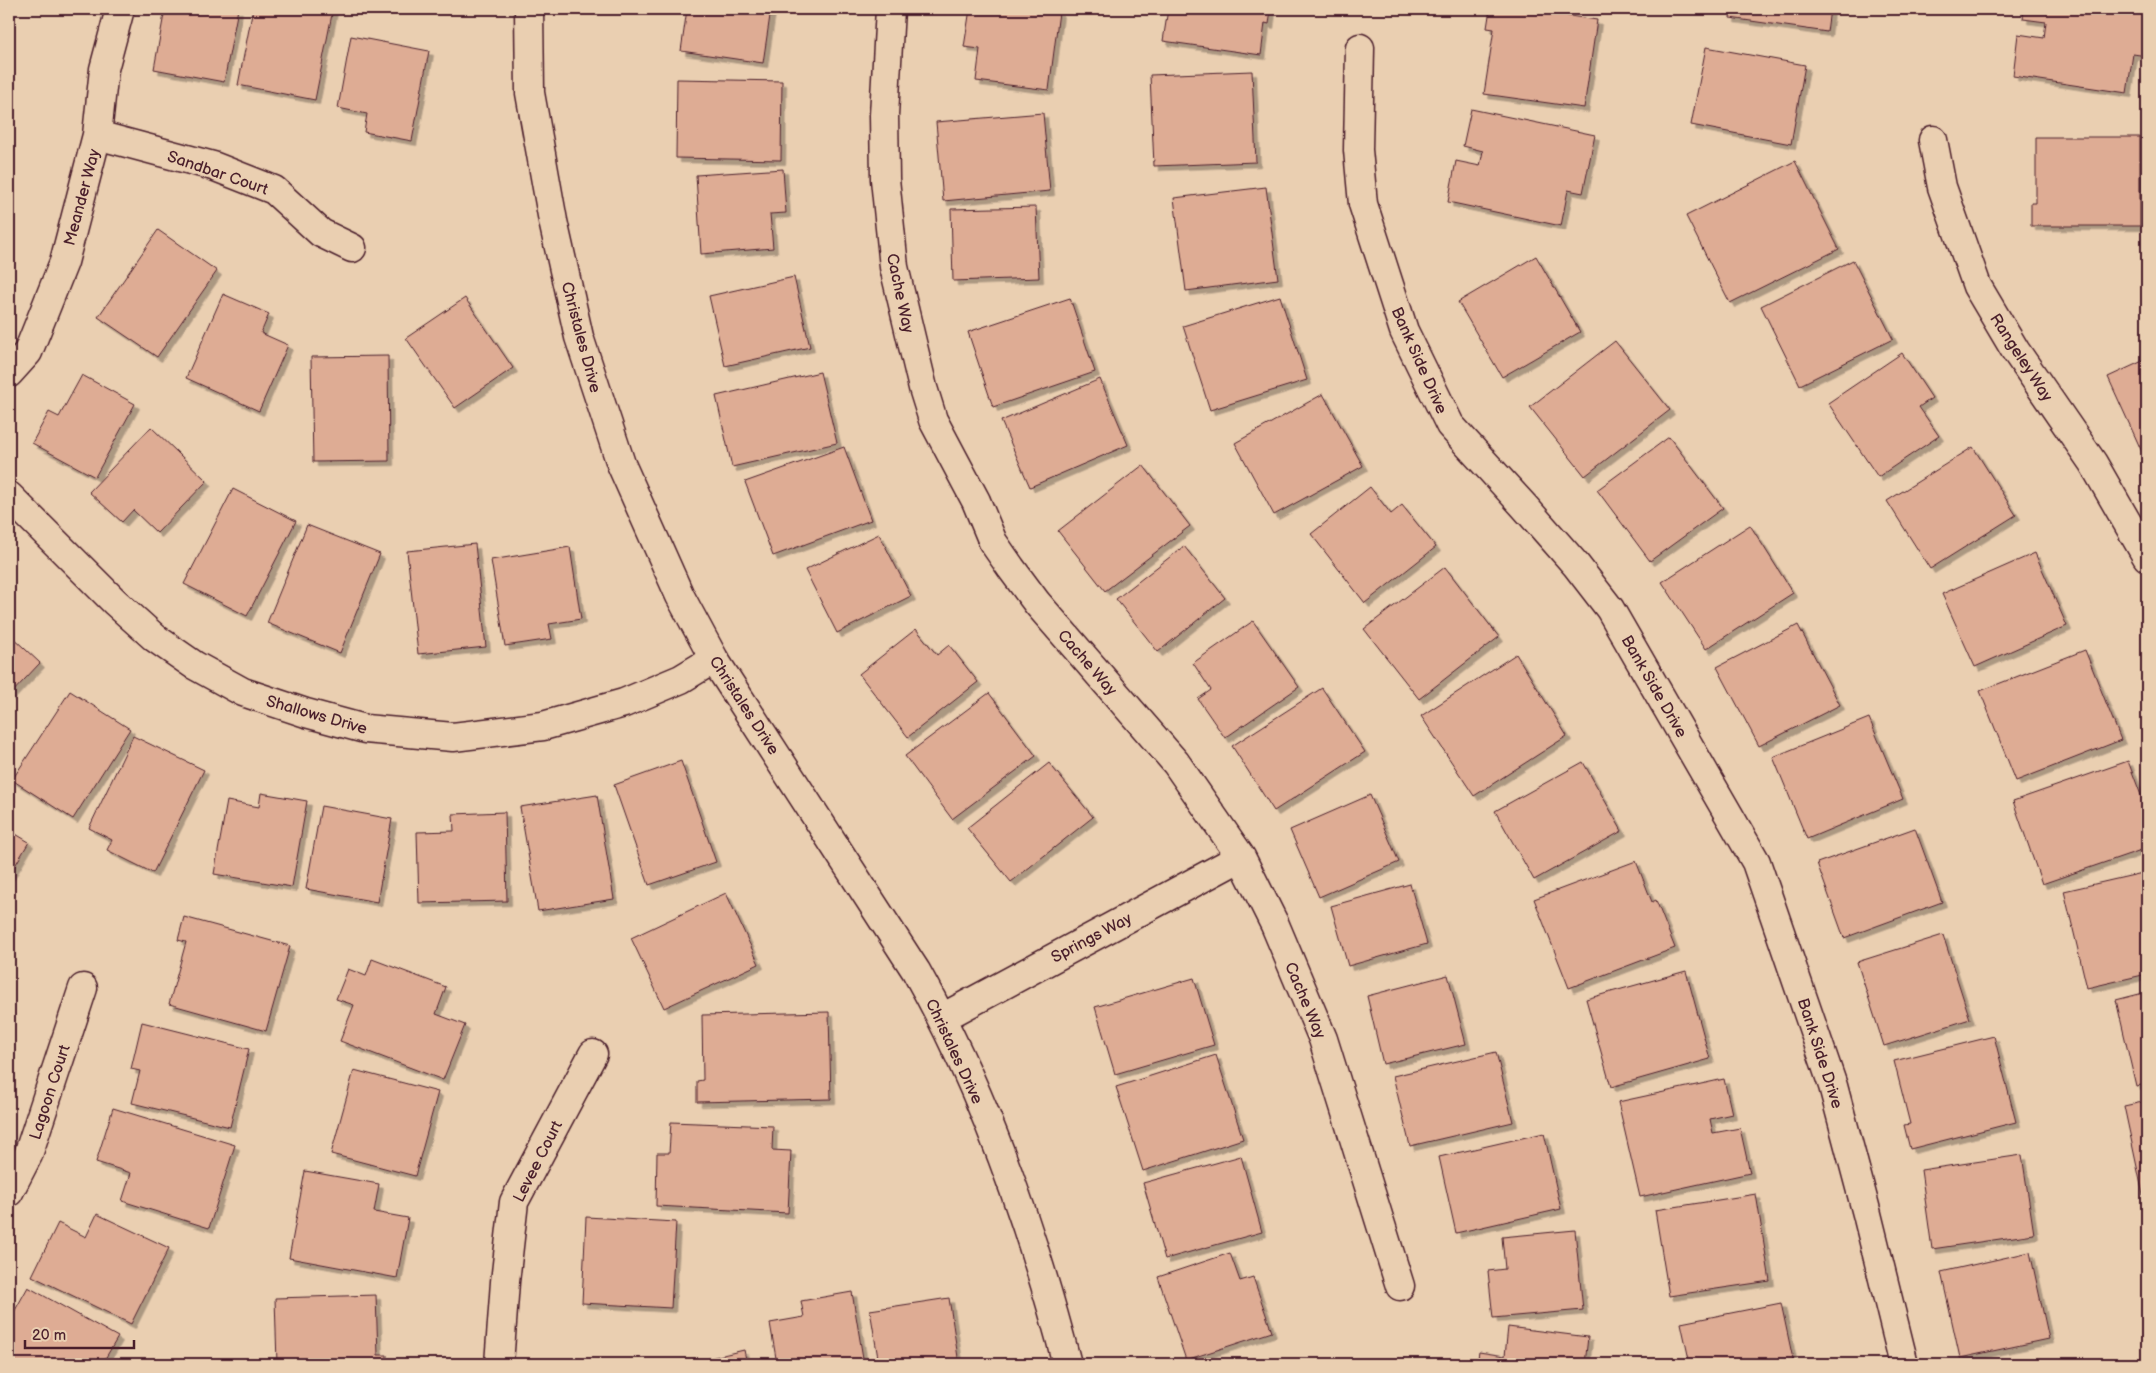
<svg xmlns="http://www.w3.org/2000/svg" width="2156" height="1373" viewBox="0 0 2156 1373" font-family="'Balsamiq Sans',sans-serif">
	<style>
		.building { fill: #deac94; stroke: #4a1f2b; filter: url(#shadow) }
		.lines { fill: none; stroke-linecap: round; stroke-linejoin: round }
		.minor-casing { stroke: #4a1f2b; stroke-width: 31 }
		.minor { stroke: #eacfb1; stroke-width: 28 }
		.labels { text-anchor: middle; stroke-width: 4; stroke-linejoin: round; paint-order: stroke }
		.street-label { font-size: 16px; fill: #4a1f2b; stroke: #eacfb1 }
	</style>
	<defs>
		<filter id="shadow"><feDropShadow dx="4.5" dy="4.5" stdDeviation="0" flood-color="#0004"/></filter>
	</defs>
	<rect width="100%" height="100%" fill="#eacfb1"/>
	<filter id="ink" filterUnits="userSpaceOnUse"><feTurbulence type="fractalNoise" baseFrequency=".02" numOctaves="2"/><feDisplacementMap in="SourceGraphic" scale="10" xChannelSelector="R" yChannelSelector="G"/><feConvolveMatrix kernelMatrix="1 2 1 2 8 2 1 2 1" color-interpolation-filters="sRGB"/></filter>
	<g filter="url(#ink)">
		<path class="building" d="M165,9h73l-14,73 -70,-13z
			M253,9h80l-18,91 -77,-15z
			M687,9h84l-8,54 -82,-12z
			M970,9h66l23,3 -10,78 -73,-9 4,-32 -16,-2z
			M1168,9h103l-2,15 -4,-1 -4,32 -98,-14z
			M1490,9h32l75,11 -13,88 -100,-14 10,-65 -7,-1z
			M1731,9h99l-3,23 -97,-14z
			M2024,9h123v47l-14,-2 -6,39 -114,-17 5,-42 26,4 2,-16 -23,-3z
			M351,36l78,15 -17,90 -48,-9 3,-18 -29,-6z
			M1706,47l99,18 -14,79 -100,-19z
			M1252,71l4,91 -102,4 -4,-91z
			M677,79l105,2 -1,79 -105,-2z
			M1471,109l124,26 -12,58 -15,-3 -7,36 -113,-24 8,-41 24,5 3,-15 -20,-5z
			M1043,113l7,78 -107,10 -7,-79z
			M2036,137h104v89h-109v-23h5z
			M1795,161l44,88 -109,54 -44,-87z
			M783,169l3,44 -16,1 3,34 -72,6 -5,-79z
			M1266,187l12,92 -92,12 -12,-93z
			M1036,207l3,71 -86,3 -2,-72z
			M158,230l59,41 -60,86 -59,-40z
			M1536,256l44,76 -78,45 -44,-75z
			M1853,260l40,79 -93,46 -39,-79z
			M794,277l16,70 -85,19 -16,-70z
			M223,294l46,20 -8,19 27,12 -29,66 -73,-33z
			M1280,296l27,84 -97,30 -27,-84z
			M465,298l48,70 -58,40 -49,-70z
			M1070,298l25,74 -102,35 -25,-75z
			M1615,341l55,69 -85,66 -55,-69z
			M1902,353l30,45 -13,9 20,29 -61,41 -50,-74z
			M388,356l1,105 -76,1 -2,-105z
			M2147,359v104l-39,-86z
			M820,372l17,71 -105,24 -16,-71z
			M82,375l53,29 -40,73 -63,-34 17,-31 10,5z
			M1100,379l28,66 -98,42 -29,-66z
			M1323,394l40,72 -89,49 -39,-72z
			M151,427l56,54 -50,52 -24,-23 -11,12 -33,-30z
			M1669,437l54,71 -73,53 -53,-71z
			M844,447l27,73 -98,36 -28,-74z
			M1973,447l43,68 -86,54 -43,-68z
			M1143,465l47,61 -85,65 -47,-60z
			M1370,487l21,27 11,-9 34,42 -71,56 -54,-69z
			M233,489l63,32 -49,95 -63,-32z
			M307,525l73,29 -40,99 -73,-30z
			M1750,525l43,68 -87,56 -44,-67z
			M879,534l32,62 -74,37 -32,-63z
			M475,544l11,103 -68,7 -11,-103z
			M1184,546l41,52 -67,54 -42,-53z
			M570,547l11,72 -32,5 3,15 -47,7 -14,-86z
			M2035,553l32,73 -92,41 -33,-73z
			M1445,567l54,70 -80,62 -55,-70z
			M1253,621l46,66 -74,51 -27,-39 13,-9 -18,-27z
			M1798,625l42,80 -81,41 -42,-79z
			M916,629l21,26 12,-10 29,37 -70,55 -49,-63z
			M9,634l31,29 -31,33z
			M2085,650l36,90 -105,41 -36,-90z
			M1516,654l51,82 -93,60 -53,-80z
			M1322,688l43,64 -91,59 -42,-65z
			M70,691l60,38 -57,90 -61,-39z
			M989,693l47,63 -84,63 -47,-63z
			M1869,718l34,81 -96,40 -34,-82z
			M133,736l71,34 -51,103 -46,-23 5,-10 -23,-12z
			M681,761l35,101 -67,23 -35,-100z
			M2128,761l19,50v37l-105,36 -29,-83z
			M1583,762l39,69 -88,49 -39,-69z
			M1049,763l44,54 -82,65 -44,-54z
			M261,793l46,8 -15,86 -78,-13 13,-73 32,6z
			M597,795l17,104 -76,12 -18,-104z
			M1370,795l29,67 -80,35 -29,-67z
			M321,806l71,13 -15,83 -71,-13z
			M505,812l2,89 -88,2 -2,-71 37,-1 -1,-17z
			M1915,828l27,74 -98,36 -27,-75z
			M9,830l20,12 -20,34z
			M1636,861l16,41 4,-2 19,48 -106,40 -35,-89z
			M2147,872v102l-60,14 -23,-97z
			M1410,884l17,60 -79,22 -17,-60z
			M726,893l33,71 -95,44 -33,-70z
			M184,917l106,29 -24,85 -97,-27 17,-62 -8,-2z
			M1943,935l27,84 -86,27 -27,-84z
			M372,959l74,28 -10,27 29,11 -22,55 -103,-39 14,-36 -18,-6 12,-30 18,7z
			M1686,971l24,88 -99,28 -25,-88z
			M1448,975l18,69 -83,20 -16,-68z
			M1194,978l20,67 -99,29 -20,-67z
			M2147,992v92l-11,2 -20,-86z
			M829,1012l2,87 -134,3v-21l6,-1 -1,-65z
			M142,1022l107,27 -19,78 -98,-24 8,-32 -9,-2z
			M1994,1036l22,86 -106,27 -6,-24 6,-1 -16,-63z
			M1496,1052l17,70 -103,24 -17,-70z
			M1216,1055l27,84 -100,32 -27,-84z
			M354,1070l84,22 -23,84 -84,-22z
			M1724,1079l8,35 -22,5 3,14 27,-5 10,45 -110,24 -22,-95z
			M2147,1101v93l-4,1 -19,-89z
			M113,1108l122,37 -26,83 -87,-27 9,-28 -35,-11z
			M671,1122l102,4 -1,24 19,1 -3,62 -132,-7 1,-53h12z
			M1544,1133l17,76 -105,24 -17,-76z
			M2022,1155l12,79 -102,15 -11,-79z
			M1241,1156l21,76 -97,27 -22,-76z
			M305,1171l74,13 -5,28 34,6 -11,60 -108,-20z
			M1756,1194l14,87 -101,15 -14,-86z
			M97,1214l72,34 -38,76 -99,-48 26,-53 28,14z
			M586,1217l90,5 -5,86 -89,-5z
			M1575,1230l8,80 -90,8 -5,-47 17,-2 -3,-32z
			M2030,1252l19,87 -89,19 -19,-86z
			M1230,1253l10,28 13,-4 19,55 -86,28 -28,-83z
			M28,1287l90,50 -16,27h-93v-43z
			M852,1292l12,72h-87l-7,-41 34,-6 -3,-16z
			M376,1295l2,60h9v9h-110l-2,-66z
			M949,1298l10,66h-80l-9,-54z
			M1781,1303l13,61h-104l-9,-41z
			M1508,1327l80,10 -3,27h-108l2,-12 26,4z
			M744,1350l3,14h-62z"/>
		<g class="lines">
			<defs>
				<path id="minor" d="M529,9l1,84 23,128 26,116 42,127 59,132 34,63 202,312c69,122 116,258 151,393
					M890,9l-6,106 1,64 9,88 29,121 10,32 43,81 17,41 18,26 26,35 139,160 65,94 34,68 48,114 77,247
					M1360,48l-2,102 5,54 41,127 46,94 74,81 52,59 34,44 146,253 77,224 34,128 37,150
					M97,135l116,31 61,24 47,43 31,15
					M1933,140l9,47 35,99 38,64 78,113 54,94
					M9,373l19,-21 36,-90 33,-127 7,-66 16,-60
					M9,496l106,106 40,36 39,27 49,27 63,21 59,16 88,8 90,-11 81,-23 57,-24 33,-20
					M942,1018l299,-161
					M9,1192l19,-37 55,-167
					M499,1364l6,-82 9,-80 79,-148"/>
			</defs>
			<use href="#minor" class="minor-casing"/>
			<use href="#minor" class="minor"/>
		</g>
	</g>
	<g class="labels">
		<g class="street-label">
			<text transform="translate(218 172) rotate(19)" y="6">Sandbar Court</text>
			<text transform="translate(81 197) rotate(-75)" y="6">Meander Way</text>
			<text transform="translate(901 293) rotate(78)" y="6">Cache Way</text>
			<text transform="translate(582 337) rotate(75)" y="6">Christales Drive</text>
			<text transform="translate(2022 357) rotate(57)" y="6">Rangeley Way</text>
			<text transform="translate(1420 360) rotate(66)" y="6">Bank Side Drive</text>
			<text transform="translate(1088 662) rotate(49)" y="6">Cache Way</text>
			<text transform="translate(1655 686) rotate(60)" y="6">Bank Side Drive</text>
			<text transform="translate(745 705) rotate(57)" y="6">Christales Drive</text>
			<text transform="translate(317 714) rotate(16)" y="6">Shallows Drive</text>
			<text transform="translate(1091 937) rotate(-28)" y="6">Springs Way</text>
			<text transform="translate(1306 1000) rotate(67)" y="6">Cache Way</text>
			<text transform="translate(955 1051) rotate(65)" y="6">Christales Drive</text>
			<text transform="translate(1821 1053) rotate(72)" y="6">Bank Side Drive</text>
			<text transform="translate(49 1092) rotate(-72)" y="6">Lagoon Court</text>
			<text transform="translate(537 1161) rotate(-63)" y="6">Levee Court</text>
		</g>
	</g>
	<rect width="2156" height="1373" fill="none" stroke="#eacfb1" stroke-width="30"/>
	<rect x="15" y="15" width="2126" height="1343" fill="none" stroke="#4a1f2b" stroke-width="2" filter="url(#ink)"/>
	<path d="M25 1340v8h109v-8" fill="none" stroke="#4a1f2b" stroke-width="2.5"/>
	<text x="32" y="1340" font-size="15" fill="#4a1f2b" stroke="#eacfb1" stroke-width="4" paint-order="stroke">20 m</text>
</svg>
